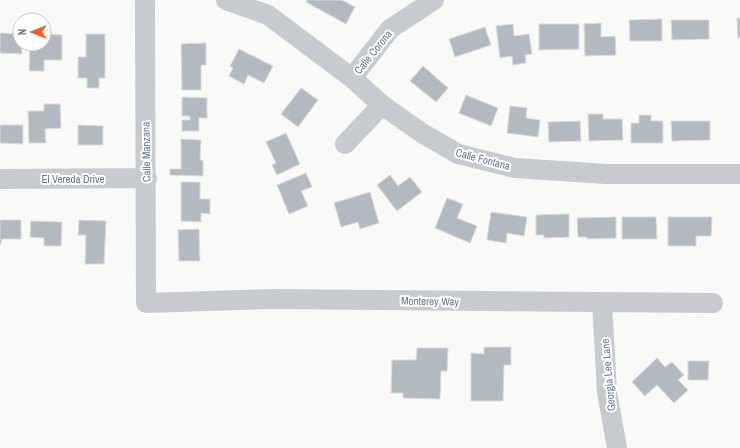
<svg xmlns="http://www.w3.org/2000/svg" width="740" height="448" viewBox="0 0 740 448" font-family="'Archivo Narrow',sans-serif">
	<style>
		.building { fill: #b2b9c1; stroke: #dbdbd9 }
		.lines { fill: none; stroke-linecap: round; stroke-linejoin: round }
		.minor { stroke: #c7cacf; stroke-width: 20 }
		.labels { text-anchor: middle; stroke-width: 4; stroke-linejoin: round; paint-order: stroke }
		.street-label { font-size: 11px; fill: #66778b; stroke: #fff }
	</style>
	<rect width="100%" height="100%" fill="#f9f9f7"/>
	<path class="building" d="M307,0h35l13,7 -9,17 -40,-22z
		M737,18h3v20h-2z
		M662,19v22h-32l-1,-21z
		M671,20h38v19l-37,1z
		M601,23v14l14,-1 1,19 -31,1 -1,-32z
		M513,24l1,12 15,-2 3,20 -7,1 1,8 -13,2 -1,-9 -12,2 -4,-32z
		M539,24h40v25l-40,1z
		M485,27l6,18 -36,12 -6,-18z
		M0,33l20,1 2,20 -22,-1z
		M44,34l18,1v25h-18v11h-15l1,-27h14z
		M86,34h19v44h-6v10h-12v-10h-9v-21h8z
		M206,43v22h-5v25h-19l-1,-46z
		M239,49l34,17 -9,17 -16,-8 -4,9 -15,-8 4,-8 -3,-2z
		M423,66l25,22 -12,14 -26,-21z
		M301,88l17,12 -20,27 -17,-13z
		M466,95l32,13 -7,18 -32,-13z
		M182,97l25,1v20h-8v13h-17v-11h8v-4h-8z
		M44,104h16l1,24 -16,1 1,14h-17l-1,-32h16z
		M510,106l17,2 -1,10 14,2 -2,17 -31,-4z
		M588,114h15v5h19l1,21 -34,1z
		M639,115h12v6h12v22h-32v-20h8z
		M580,121l1,20 -32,1 -1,-20z
		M671,121h39v19l-38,1z
		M0,125h23v19l-23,-1z
		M78,125l25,1v19h-25z
		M286,133l14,31 -23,11 -5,-10 4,-2 -10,-21z
		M181,139l20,1 -1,20h3v16l-33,-1v-6h11z
		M306,173l6,14 -11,4 7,15 -19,8 -12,-29z
		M390,175l8,11 12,-9 12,15 -25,19 -20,-26z
		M181,182h19v17h10v15l-9,-1v9l-20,-1z
		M370,192l9,31 -19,6 -2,-7 -17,5 -7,-24z
		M447,198l16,6 -6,14 20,8 -7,17 -35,-15z
		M491,212l36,5 -3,19 -17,-3 -1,10 -19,-3z
		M569,214v23l-25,1v-3h-8v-20z
		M616,217v21l-29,1v-2h-9l-1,-19z
		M622,217h34l1,22h-35z
		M668,217h44l-1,19h-15v10h-28z
		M0,220h21v19h-19l-2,7z
		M79,220l27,1 -2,43h-19l1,-29h-8z
		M31,221l31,1 -1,24h-17v-8l-14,-1z
		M199,229l1,32h-21l-1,-31z
		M484,347h27v18h-7l-1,36h-32v-48l13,1z
		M417,348h31l-1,23h-6l-1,28 -37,-1v-5h-12l1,-33h24z
		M657,358l8,9 7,-5 12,13 -6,5 10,10 -14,13 -17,-18 -12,11 -13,-14z
		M688,361h21l-1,19h-20z"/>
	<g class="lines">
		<path class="minor" d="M145,0l1,303 126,-4 441,4
			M226,0l42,15 84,63 30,27 40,28 36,21 57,14 92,6h133
			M352,78l38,-49 44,-29
			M345,144l37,-39
			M0,179l147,-1
			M602,302l5,90 10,56"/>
	</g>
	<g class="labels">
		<g class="street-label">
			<text transform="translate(373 52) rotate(-51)" y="4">Calle Corona</text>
			<text transform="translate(146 152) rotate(-91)" y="4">Calle Manzana</text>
			<text transform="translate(483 159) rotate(15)" y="4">Calle Fontana</text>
			<text x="73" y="183">El Vereda Drive</text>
			<text transform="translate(430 301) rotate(1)" y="4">Monterey Way</text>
			<text transform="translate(608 375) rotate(-95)" y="4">Georgia Lee Lane</text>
		</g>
	</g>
	<g transform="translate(32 32) rotate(270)"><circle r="19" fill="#ffffff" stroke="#c2c9d1"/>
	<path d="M0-3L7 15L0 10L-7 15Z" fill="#f25f1e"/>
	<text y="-6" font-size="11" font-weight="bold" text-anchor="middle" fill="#66778b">N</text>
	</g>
</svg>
